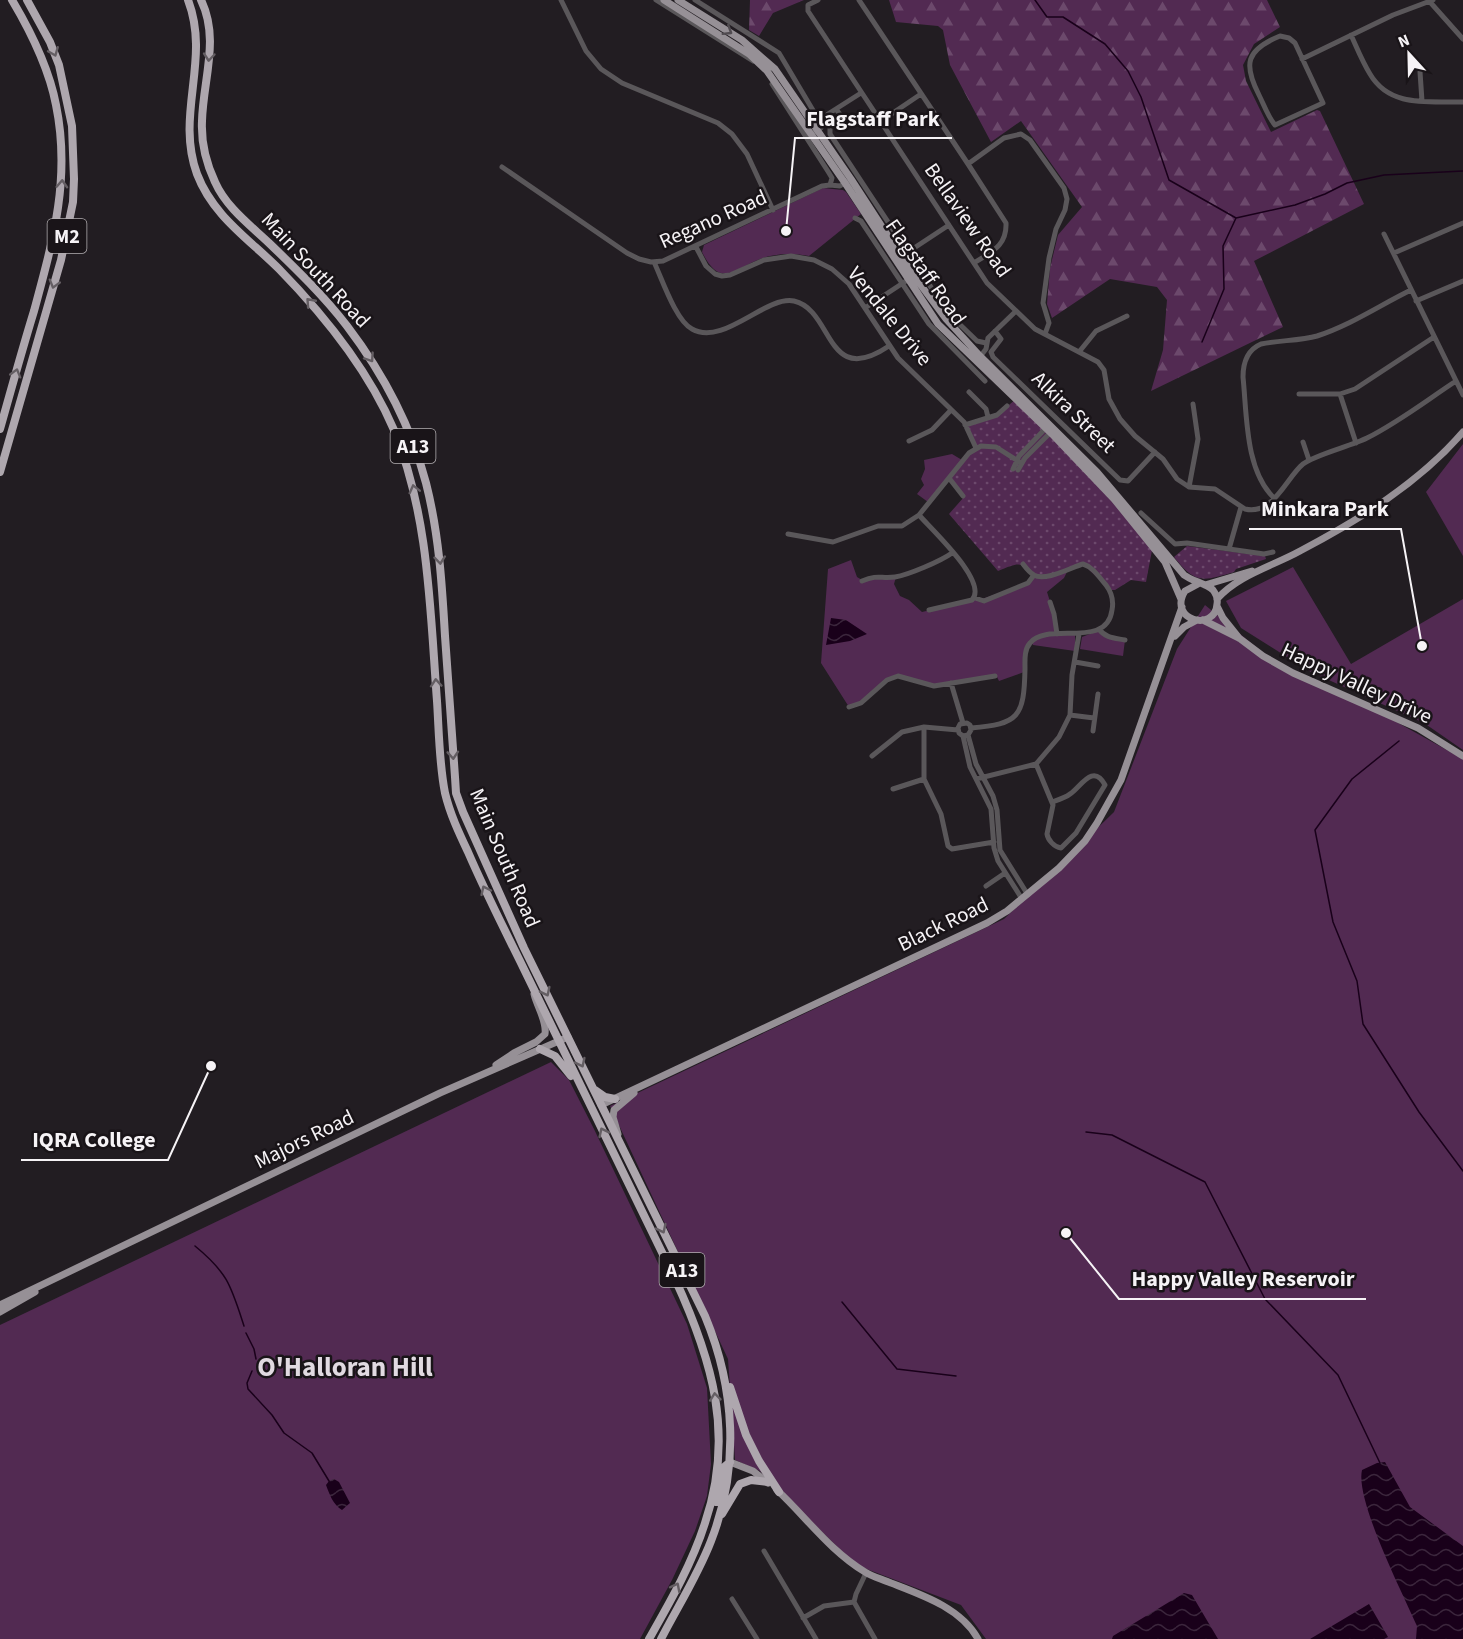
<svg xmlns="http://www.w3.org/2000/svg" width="1463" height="1639" viewBox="0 0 1463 1639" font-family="'Source Sans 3',sans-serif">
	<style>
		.grass { fill: url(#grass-dots) }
		.forest { fill: url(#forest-firs) }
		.park { fill: #522a52 }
		.water { fill: url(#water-waves) }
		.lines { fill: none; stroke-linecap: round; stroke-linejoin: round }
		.stream { stroke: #19001a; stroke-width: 1.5 }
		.minor { stroke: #5a575a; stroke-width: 5 }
		.major { stroke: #969096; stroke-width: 7 }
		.highway { stroke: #aea7ae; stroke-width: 8 }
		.oneway { stroke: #514c51 }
		.oneway2 { stroke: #645e63 }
		.labels { text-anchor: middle; stroke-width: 5; stroke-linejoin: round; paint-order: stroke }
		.shield { fill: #191418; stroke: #b4b0b3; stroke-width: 1.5 }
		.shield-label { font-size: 20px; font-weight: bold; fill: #f6f3f6 }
		.street-label { font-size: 21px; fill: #f6f3f6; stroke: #191418 }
		.district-label { font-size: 27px; font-weight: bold; fill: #e1dae1; stroke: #191418 }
		.leader { fill: none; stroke: #f6f3f6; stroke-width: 2 }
		.callout-dot { fill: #f6f3f6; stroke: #191418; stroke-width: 2 }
		.callout-label { font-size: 22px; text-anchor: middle; font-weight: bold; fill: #f6f3f6; stroke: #191418; stroke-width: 5; stroke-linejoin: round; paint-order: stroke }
	</style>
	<defs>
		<pattern id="grass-dots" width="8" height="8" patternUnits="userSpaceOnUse" patternTransform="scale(1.5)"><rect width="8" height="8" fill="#522a52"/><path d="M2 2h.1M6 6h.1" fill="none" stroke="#6c496c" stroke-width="1.8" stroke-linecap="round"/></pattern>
		<pattern id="forest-firs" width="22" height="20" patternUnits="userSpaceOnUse" patternTransform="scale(1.5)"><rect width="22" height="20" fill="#522a52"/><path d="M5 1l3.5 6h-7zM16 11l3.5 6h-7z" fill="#6c496c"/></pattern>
		<pattern id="water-waves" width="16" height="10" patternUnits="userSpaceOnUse" patternTransform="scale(1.5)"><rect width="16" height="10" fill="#19001a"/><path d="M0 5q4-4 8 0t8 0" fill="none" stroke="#3b263c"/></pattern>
	</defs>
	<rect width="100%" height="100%" fill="#221d22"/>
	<path class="grass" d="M1016,399l137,146 -7,37 -15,-2 -16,10h-5l-27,-26 -43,13c-21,-15 -18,-16 -42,-6l-49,-57 15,-17 -15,-19 27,-30 -11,-23 32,-10z
		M1187,546l78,10 1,3 -30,10 -2,3c-31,9 -38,13 -60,-15z"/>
	<path class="forest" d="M750,0h54l-31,13 -14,23 -10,-6z
		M889,0h378l13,27 -26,17 -11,21 3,16 25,51 46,-22 3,1 44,93 -110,57 29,66 -132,64 12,-41 4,-50 -10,-13 -47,-8 -58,39 -5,-14 3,-36 8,-33 24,-28 -61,-86 -30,21 -41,-77 -7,-35 -5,-4 -42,-4z"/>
	<path class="park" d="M823,188l20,2 3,2 15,22 -52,42c-15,-3 -31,-3 -46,2 -29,10 -42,32 -61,-6l2,-7z
		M1463,444v112l-37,-64z
		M952,454l10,6 -34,42 -11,-8 7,-9 -3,-6 4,-10 -1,-9z
		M851,560l6,17 5,3 34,-3 -2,7 6,12 9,4 13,12 50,-12h7l49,-17 6,-8 6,2 28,-7 -4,8 -17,14 7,22 3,20h18v17l-42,-6 -2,-3 -4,6 -3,24 -25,9 -2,-4 -63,9 -36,-10 -11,4 -26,23 -12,4 -28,-44 7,-94z
		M1293,567l58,97 112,-65v151l-39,-27 -113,-51 -70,-44 -15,-27z
		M1205,605l80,66 97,43 81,45v880h-477l-25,-34 -105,-40 -96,-94 -25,-11 -7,-101 -118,-253 394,-187 110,-107 63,-163z
		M1100,630l3,4 22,6 -2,16 -43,-7 2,-12z
		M551,1062l18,18 25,49 93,195 20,64 4,76 -4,32 -12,35 -23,49 -32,59h-640v-314z"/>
	<path class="water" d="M831,618l15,2 21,14 -17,7 -24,4z
		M1385,1462l25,45 53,39v93h-47l1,-13c-14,-32 -62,-126 -55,-156l15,-7z
		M334,1479l5,3 11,21 -8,7c-9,-5 -13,-17 -16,-25l3,-4z
		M1184,1593l8,2 26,44h-106l1,-3z
		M1369,1604l19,33 -4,2h-74z"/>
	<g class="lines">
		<path class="stream" d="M1035,0l12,17h16l42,27 23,27 13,26 28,83 67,38 59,-13 30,-11 22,-11 37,-8 79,-4
			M1202,342l22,-53 -1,-43 13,-28
			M1399,741l-47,38 -37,51 18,92 24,59 6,43 56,88 44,59
			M1086,1132l26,3 93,47 60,117 73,76 42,88
			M195,1246c33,27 36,40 49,80
			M842,1302l55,67 59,7
			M246,1333l8,16 2,10
			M252,1371l-5,12 1,6 24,26 12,18 28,20 17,28"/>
		<path class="minor" d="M561,0l25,51 15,18 21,14 96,40 14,11 15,20 26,56
			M656,0l97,61
			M695,0l84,53 35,59 11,6
			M818,0l-10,5v6l179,272 48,46 63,33 6,8 5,29 11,20 15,17 28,23 14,20 12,8 26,2 30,20c28,7 41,-31 58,-45 11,-9 48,-18 64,-26 32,-16 60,-38 89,-57
			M859,0l109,164 38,59c1,23 -15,29 -32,40
			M1430,2l33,37
			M1351,35c6,13 11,26 19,39 20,34 58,27 93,28
			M1280,36l9,2 6,5 28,60 -48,22c-7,-8 -11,-20 -16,-30 -16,-31 -13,-45 21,-59z
			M1302,59l91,-44 40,-15
			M1420,72l2,29
			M772,84l57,89 3,5 -2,7
			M836,109l6,8 -12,10v7l118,179 29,28 9,2
			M881,121l40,-27
			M812,134l9,-6 7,-14 33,-21
			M968,164l36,-26 17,-4 9,6 34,48 3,11 -2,11 -9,19 -7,29 -6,45 6,20 -4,11
			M502,167l125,86 12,6 12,3 12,-1 159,-75 8,-1 10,1 6,-4
			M855,218l6,3 68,103 56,57
			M1384,234l79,161
			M696,247l10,19 9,8 7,2 8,-1 34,-15 27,-4 23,4 18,9 17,15 49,74 66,64 12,26
			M908,252l41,-27
			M1394,253l69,-30
			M654,262c8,17 22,59 38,67 31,18 74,-34 102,-28 40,9 31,88 95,45
			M1416,301l47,-20
			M865,308l41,-27
			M995,331l6,8 -10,13 2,5 127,123 8,1 27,-29
			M1079,352l17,-21 31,-15
			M979,358l7,-9 2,-11 28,-27
			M969,392l17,17 2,8
			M1299,394h41l15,-5 79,-52
			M1340,394l16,49
			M965,425l32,-10 10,-9
			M909,441l23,-11 19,-20
			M1303,442l6,18
			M1013,469l6,-13 28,-29
			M1018,470l7,-12 26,-26
			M949,478l14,18
			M1189,487l9,-48 -5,-35
			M1274,498c-29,-28 -27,-83 -31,-121 0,-15 4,-27 18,-33 18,-4 39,-3 56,-8 34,-11 63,-31 94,-46
			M1141,513l34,31 12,-1 42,6 12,-42
			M919,515c12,14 70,67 53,85l-43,10
			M788,534l45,8 45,-16h24l17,-11 50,-62 12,-7 15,1 25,16
			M1229,549l35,5 9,-2
			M862,581c17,-7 18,-2 33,-4 13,-2 46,-16 57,-24
			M975,598l9,3 44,-18 6,-8
			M1050,602l4,12 3,20
			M1099,629c6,9 16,9 26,11
			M1075,662l23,4
			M951,683l12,40
			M849,707l12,-4 26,-23 11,-4 36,10 61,-10
			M1070,715l24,3
			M924,727v52l17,35 7,32 4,3 42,-7
			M971,728c48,-4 53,-11 54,-59 0,-9 -1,-19 5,-26 17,-22 77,7 82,-33 2,-10 0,-17 -6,-25 -7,-8 -13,-18 -23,-21 -11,3 -38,18 -49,11 -4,-2 -8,-7 -11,-11
			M1093,731l5,-37
			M968,735l-5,1 -4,-3 -1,-5 2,-4 7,-1 3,2 1,5 -3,5 8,29 17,32 4,14 3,40 28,45
			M963,736l7,31 21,42 3,39 4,13 24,38
			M872,756l30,-24 22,-5 34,3
			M1036,764l17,41 -6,29c1,6 7,13 14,14l15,-15 29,-48c-12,-23 -25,3 -35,9 -5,4 -12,6 -18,8
			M976,779l60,-15 23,-27 11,-22 2,-40 7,-41
			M893,789l31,-10
			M986,886l19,-13
			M764,1551l52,88
			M866,1573l-10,21 -2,8 21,37
			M732,1599l25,40
			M803,1618l21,-12 30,-4"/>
		<path class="major" d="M664,0l85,54 18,17 78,112 93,141 116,112 60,63 51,63 16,37
			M678,0l64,40 33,29 76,110 63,97 32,43 34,37 117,116 87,103c8,6 23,9 29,15 3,4 5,9 4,14 -2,29 -50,16 -32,-13l13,-7
			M1205,585l47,-14
			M1217,599c21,-24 56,-33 83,-48 59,-31 119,-68 163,-119
			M1217,606l6,12 16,20
			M1203,620l36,18 24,18 30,17 125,55 45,28
			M1175,636l9,-9 13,-7
			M496,1065l18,-12 22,-11 9,-8c2,-13 -8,-27 -11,-40
			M601,1105l386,-182 20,-12 52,-43 26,-27 12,-18 24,-43 61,-173
			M618,1134l-5,-17 1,-7 20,-17
			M0,1305l440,-212 128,-56
			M0,1312l35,-20
			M730,1462l23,9 15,12
			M777,1490c29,27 53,61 88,82 8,5 17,7 26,11 31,12 70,25 87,56"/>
		<path class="highway" d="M188,0c23,60 -13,114 9,174 16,42 52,65 82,95 46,47 89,100 115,161 35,86 36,179 43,271 2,30 2,62 8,92 5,21 14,40 23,59 16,37 34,73 52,109 51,106 103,212 155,318 37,80 60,156 30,244 -13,41 -35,79 -56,116
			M201,0c19,39 2,80 1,121 -1,21 4,42 13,61 11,25 35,43 54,61 27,26 55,53 78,83 35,46 64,100 79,157 13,51 16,101 19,153 3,47 7,94 10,141l1,16 7,19 61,136 181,368c30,72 35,151 6,225 -13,34 -33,65 -50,98
			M0,429c11,-39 22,-79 34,-118 19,-70 37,-133 22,-206 -7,-37 -25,-73 -44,-105
			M0,472l61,-212 12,-58 1,-23 -2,-53 -13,-61 -9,-23 -23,-42
			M540,1049l15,7 16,20
			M595,1090l10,7 10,2
			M730,1387l16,48 13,26 20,31
			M716,1502l8,-35 6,-5
			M722,1514l18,-30 11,-4 17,2"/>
	</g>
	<defs><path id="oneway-chevron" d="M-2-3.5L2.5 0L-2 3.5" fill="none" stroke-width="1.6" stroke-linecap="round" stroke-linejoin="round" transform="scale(1.5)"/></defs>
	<use class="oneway" href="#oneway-chevron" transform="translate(728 31) rotate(32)"/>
	<g class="oneway2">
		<use href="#oneway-chevron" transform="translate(54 52) rotate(68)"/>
		<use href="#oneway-chevron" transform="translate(209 57) rotate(95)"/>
		<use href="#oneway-chevron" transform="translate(62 184) rotate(-87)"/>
		<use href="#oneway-chevron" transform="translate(54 284) rotate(106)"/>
		<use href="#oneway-chevron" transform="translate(310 302) rotate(-132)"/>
		<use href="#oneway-chevron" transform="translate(370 358) rotate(56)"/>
		<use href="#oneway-chevron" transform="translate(16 373) rotate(-74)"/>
		<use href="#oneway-chevron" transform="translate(414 489) rotate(-104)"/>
		<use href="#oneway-chevron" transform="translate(440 560) rotate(84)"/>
		<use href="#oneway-chevron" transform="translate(436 683) rotate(-94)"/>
		<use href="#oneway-chevron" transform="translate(453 755) rotate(86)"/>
		<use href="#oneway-chevron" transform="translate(485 890) rotate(-115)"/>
		<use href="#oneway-chevron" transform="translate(546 992) rotate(64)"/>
		<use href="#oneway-chevron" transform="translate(581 1063) rotate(64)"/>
		<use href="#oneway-chevron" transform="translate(603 1132) rotate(-116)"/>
		<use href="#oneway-chevron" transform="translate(662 1229) rotate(64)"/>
		<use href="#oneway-chevron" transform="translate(715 1397) rotate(-96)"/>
		<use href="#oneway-chevron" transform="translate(676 1587) rotate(-63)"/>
	</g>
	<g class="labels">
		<g class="shield">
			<rect x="47.5" y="219" width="39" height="34" rx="4.5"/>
			<rect x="390.5" y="429" width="45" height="34" rx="4.5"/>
			<rect x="659.5" y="1253" width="45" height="34" rx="4.5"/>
		</g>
		<g class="shield-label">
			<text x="67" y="243">M2</text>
			<text x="413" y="453">A13</text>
			<text x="682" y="1277">A13</text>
		</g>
		<g class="street-label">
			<text transform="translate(713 219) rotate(-24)" y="7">Regano Road</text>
			<text transform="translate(968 220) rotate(55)" y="7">Bellaview Road</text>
			<text transform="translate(316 270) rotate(47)" y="7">Main South Road</text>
			<text transform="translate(926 272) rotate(55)" y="7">Flagstaff Road</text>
			<text transform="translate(890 316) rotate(51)" y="7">Vendale Drive</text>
			<text transform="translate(1074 412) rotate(44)" y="7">Alkira Street</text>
			<text transform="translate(1357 683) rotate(25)" y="7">Happy Valley Drive</text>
			<text transform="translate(505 858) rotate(67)" y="7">Main South Road</text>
			<text transform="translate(943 924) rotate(-26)" y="7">Black Road</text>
			<text transform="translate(304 1139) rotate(-26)" y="7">Majors Road</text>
		</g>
		<g class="district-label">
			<text x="345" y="1376">O'Halloran Hill</text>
		</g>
	</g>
	<path class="leader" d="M786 231L795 138H952M1422 646L1401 529H1249M211 1066L168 1160H21M1066 1233L1119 1299H1366"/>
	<g class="callout-dot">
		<circle cx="786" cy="231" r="6"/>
		<circle cx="1422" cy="646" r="6"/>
		<circle cx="211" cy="1066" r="6"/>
		<circle cx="1066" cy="1233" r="6"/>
	</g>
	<g class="callout-label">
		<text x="873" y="126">Flagstaff Park</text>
		<text x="1325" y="516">Minkara Park</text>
		<text x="94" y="1147">IQRA College</text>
		<text x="1243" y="1286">Happy Valley Reservoir</text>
	</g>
	<g transform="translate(1409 54) rotate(338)" stroke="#191418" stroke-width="4.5" paint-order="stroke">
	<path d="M0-4.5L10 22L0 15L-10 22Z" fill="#f6f3f6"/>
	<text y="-9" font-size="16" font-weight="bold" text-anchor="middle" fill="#f6f3f6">N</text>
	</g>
</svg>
